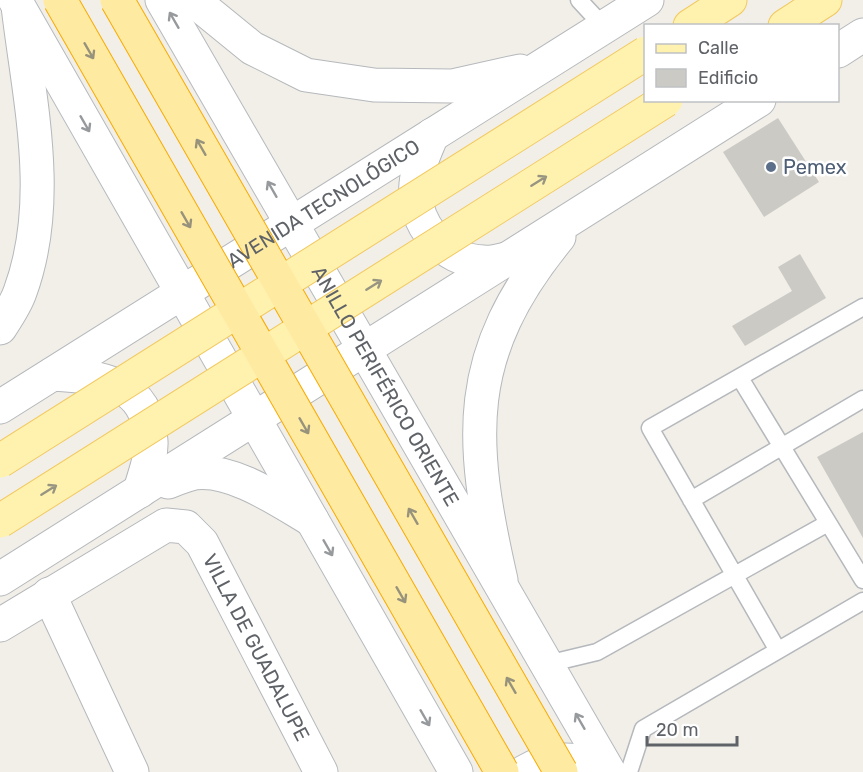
<svg xmlns="http://www.w3.org/2000/svg" width="863" height="772" viewBox="0 0 863 772" font-family="Rubik,sans-serif">
	<style>
		.building { fill: #cccac5 }
		.lines { fill: none; stroke-linecap: round; stroke-linejoin: round }
		.service-casing { stroke: #b5b8bc; stroke-width: 19 }
		.minor-casing { stroke: #b5b8bc; stroke-width: 35 }
		.tertiary-casing { stroke: #b5b8bc; stroke-width: 35 }
		.secondary-casing { stroke: #b6babf; stroke-width: 35 }
		.primary-casing { stroke: #f2c960; stroke-width: 35 }
		.service { stroke: #fff; stroke-width: 16 }
		.minor { stroke: #fff; stroke-width: 33 }
		.tertiary { stroke: #fff; stroke-width: 33 }
		.secondary { stroke: #fff; stroke-width: 33 }
		.primary { stroke: #fff2af; stroke-width: 33 }
		.primary-bridge-casing { stroke: #f2c960; stroke-width: 35; stroke-linecap: butt }
		.trunk-bridge-casing { stroke: #f9ab00; stroke-width: 35; stroke-linecap: butt }
		.primary-bridge { stroke: #fff2af; stroke-width: 33 }
		.trunk-bridge { stroke: #feeaa1; stroke-width: 33 }
		.oneway { stroke: #979a9d }
		.oneway2 { stroke: #97927c }
		.oneway3 { stroke: #979581 }
		.service-dot { fill: #5c6f8a; stroke: #fff; stroke-width: 2 }
		.labels { text-anchor: middle; stroke-width: 5; stroke-linejoin: round; paint-order: stroke }
		.service-label { font-size: 20px; fill: #4e5e75; stroke: #fff; text-anchor: start }
		.street-label { font-size: 20px; fill: #5f6368; stroke: #fff }
	</style>
	<rect width="100%" height="100%" fill="#f1efe8"/>
	<path class="building" d="M778,118l41,64 -55,35 -41,-65z
		M800,254l26,44 -81,48 -13,-20 60,-35 -14,-24z
		M863,432v106l-46,-81z"/>
	<g class="lines">
		<defs>
			<path id="service" d="M579,0l25,27
				M740,378l123,202
				M691,500l172,-101
				M777,649l-127,-221 213,-121
				M547,664l50,-12 231,-129
				M629,772l14,-43 220,-128"/>
			<g id="minor">
				<path d="M49,594l83,178"/>
				<path id="s1" d="M0,625l166,-100 20,2 16,16 119,229"/>
			</g>
			<g id="tertiary">
				<path d="M193,0l59,48 54,27 68,10 78,1 68,-15"/>
				<path d="M838,51l25,-16"/>
				<path d="M432,135c-6,15 -15,33 -16,49 -4,39 27,77 68,78 7,1 16,-2 23,-3"/>
				<path d="M0,328c7,-11 16,-24 20,-36 34,-92 9,-192 -2,-286"/>
				<path d="M53,374c47,3 95,7 98,67 1,16 -7,34 -11,50"/>
				<path id="s2" d="M0,407l647,-407"/>
				<path d="M168,482c8,-3 18,-7 27,-9 38,-5 86,29 117,47"/>
				<path d="M0,579l759,-479"/>
				<path d="M501,580c-32,-141 -39,-225 58,-343"/>
			</g>
			<g id="secondary">
				<path d="M15,0l441,772"/>
				<path id="s3" d="M162,0l447,772"/>
				<path d="M524,772c24,-14 54,-18 77,0"/>
			</g>
			<path id="primary" d="M690,26l40,-26
				M785,26l40,-26"/>
		</defs>
		<use href="#service" class="service-casing"/>
		<use href="#minor" class="minor-casing"/>
		<use href="#tertiary" class="tertiary-casing"/>
		<use href="#secondary" class="secondary-casing"/>
		<use href="#primary" class="primary-casing"/>
		<use href="#service" class="service"/>
		<use href="#minor" class="minor"/>
		<use href="#tertiary" class="tertiary"/>
		<use href="#secondary" class="secondary"/>
		<use href="#primary" class="primary"/>
		<defs>
			<path id="primary-bridge" d="M0,461l646,-408
				M0,521l666,-421"/>
			<path id="trunk-bridge" d="M60,0l442,772
				M117,0l444,772"/>
		</defs>
		<use href="#primary-bridge" class="primary-bridge-casing"/>
		<use href="#trunk-bridge" class="trunk-bridge-casing"/>
		<use href="#primary-bridge" class="primary-bridge"/>
		<use href="#trunk-bridge" class="trunk-bridge"/>
	</g>
	<defs><path id="oneway-shaft" d="M-6 0H5M1.5-3L5.5 0L1.5 3" fill="none" stroke-width="1.6" stroke-linecap="round" stroke-linejoin="round" transform="scale(1.5)"/></defs>
	<g class="oneway">
		<use href="#oneway-shaft" transform="translate(174 20) rotate(-120)"/>
		<use href="#oneway-shaft" transform="translate(85 124) rotate(60)"/>
		<use href="#oneway-shaft" transform="translate(272 189) rotate(-120)"/>
		<use href="#oneway-shaft" transform="translate(328 548) rotate(60)"/>
		<use href="#oneway-shaft" transform="translate(425 718) rotate(60)"/>
		<use href="#oneway-shaft" transform="translate(580 721) rotate(-120)"/>
	</g>
	<g class="oneway2">
		<use href="#oneway-shaft" transform="translate(89 51) rotate(60)"/>
		<use href="#oneway-shaft" transform="translate(201 147) rotate(-120)"/>
		<use href="#oneway-shaft" transform="translate(186 220) rotate(60)"/>
		<use href="#oneway-shaft" transform="translate(304 426) rotate(60)"/>
		<use href="#oneway-shaft" transform="translate(413 516) rotate(-120)"/>
		<use href="#oneway-shaft" transform="translate(401 595) rotate(60)"/>
		<use href="#oneway-shaft" transform="translate(511 685) rotate(-120)"/>
	</g>
	<g class="oneway3">
		<use href="#oneway-shaft" transform="translate(539 181) rotate(-32)"/>
		<use href="#oneway-shaft" transform="translate(374 285) rotate(-32)"/>
		<use href="#oneway-shaft" transform="translate(49 490) rotate(-32)"/>
	</g>
	<circle class="service-dot" cx="771" cy="167" r="6"/>
	<g class="labels">
		<g class="service-label">
			<text x="783" y="174">Pemex</text>
		</g>
		<g class="street-label">
			<text dy="7" stroke="none"><textPath href="#s2" startOffset="382">AVENIDA TECNOLÓGICO</textPath></text>
			<text dy="7" stroke="none"><textPath href="#s3" startOffset="446">ANILLO PERIFÉRICO ORIENTE</textPath></text>
			<text dy="7" stroke="none"><textPath href="#s1" startOffset="354">VILLA DE GUADALUPE</textPath></text>
		</g>
	</g>
	<rect x="644" y="24" width="195" height="78" fill="#ffffff" stroke="#bfc1c3" stroke-width="1.5"/>
	<rect x="656" y="44" width="30" height="9" fill="#fff2af" stroke="#bfc1c3" stroke-width="1.5"/>
	<text x="698" y="54" font-size="18" fill="#5f6368">Calle</text>
	<rect x="656" y="69" width="30" height="18" fill="#cccac5" stroke="#bfc1c3" stroke-width="1.5"/>
	<text x="698" y="84" font-size="18" fill="#5f6368">Edificio</text>
	<path d="M647 736v9h90v-9" fill="none" stroke="#5f6368" stroke-width="3"/>
	<text x="656" y="736" font-size="18" fill="#5f6368" stroke="#ffffff" stroke-width="4.5" paint-order="stroke">20 m</text>
</svg>
